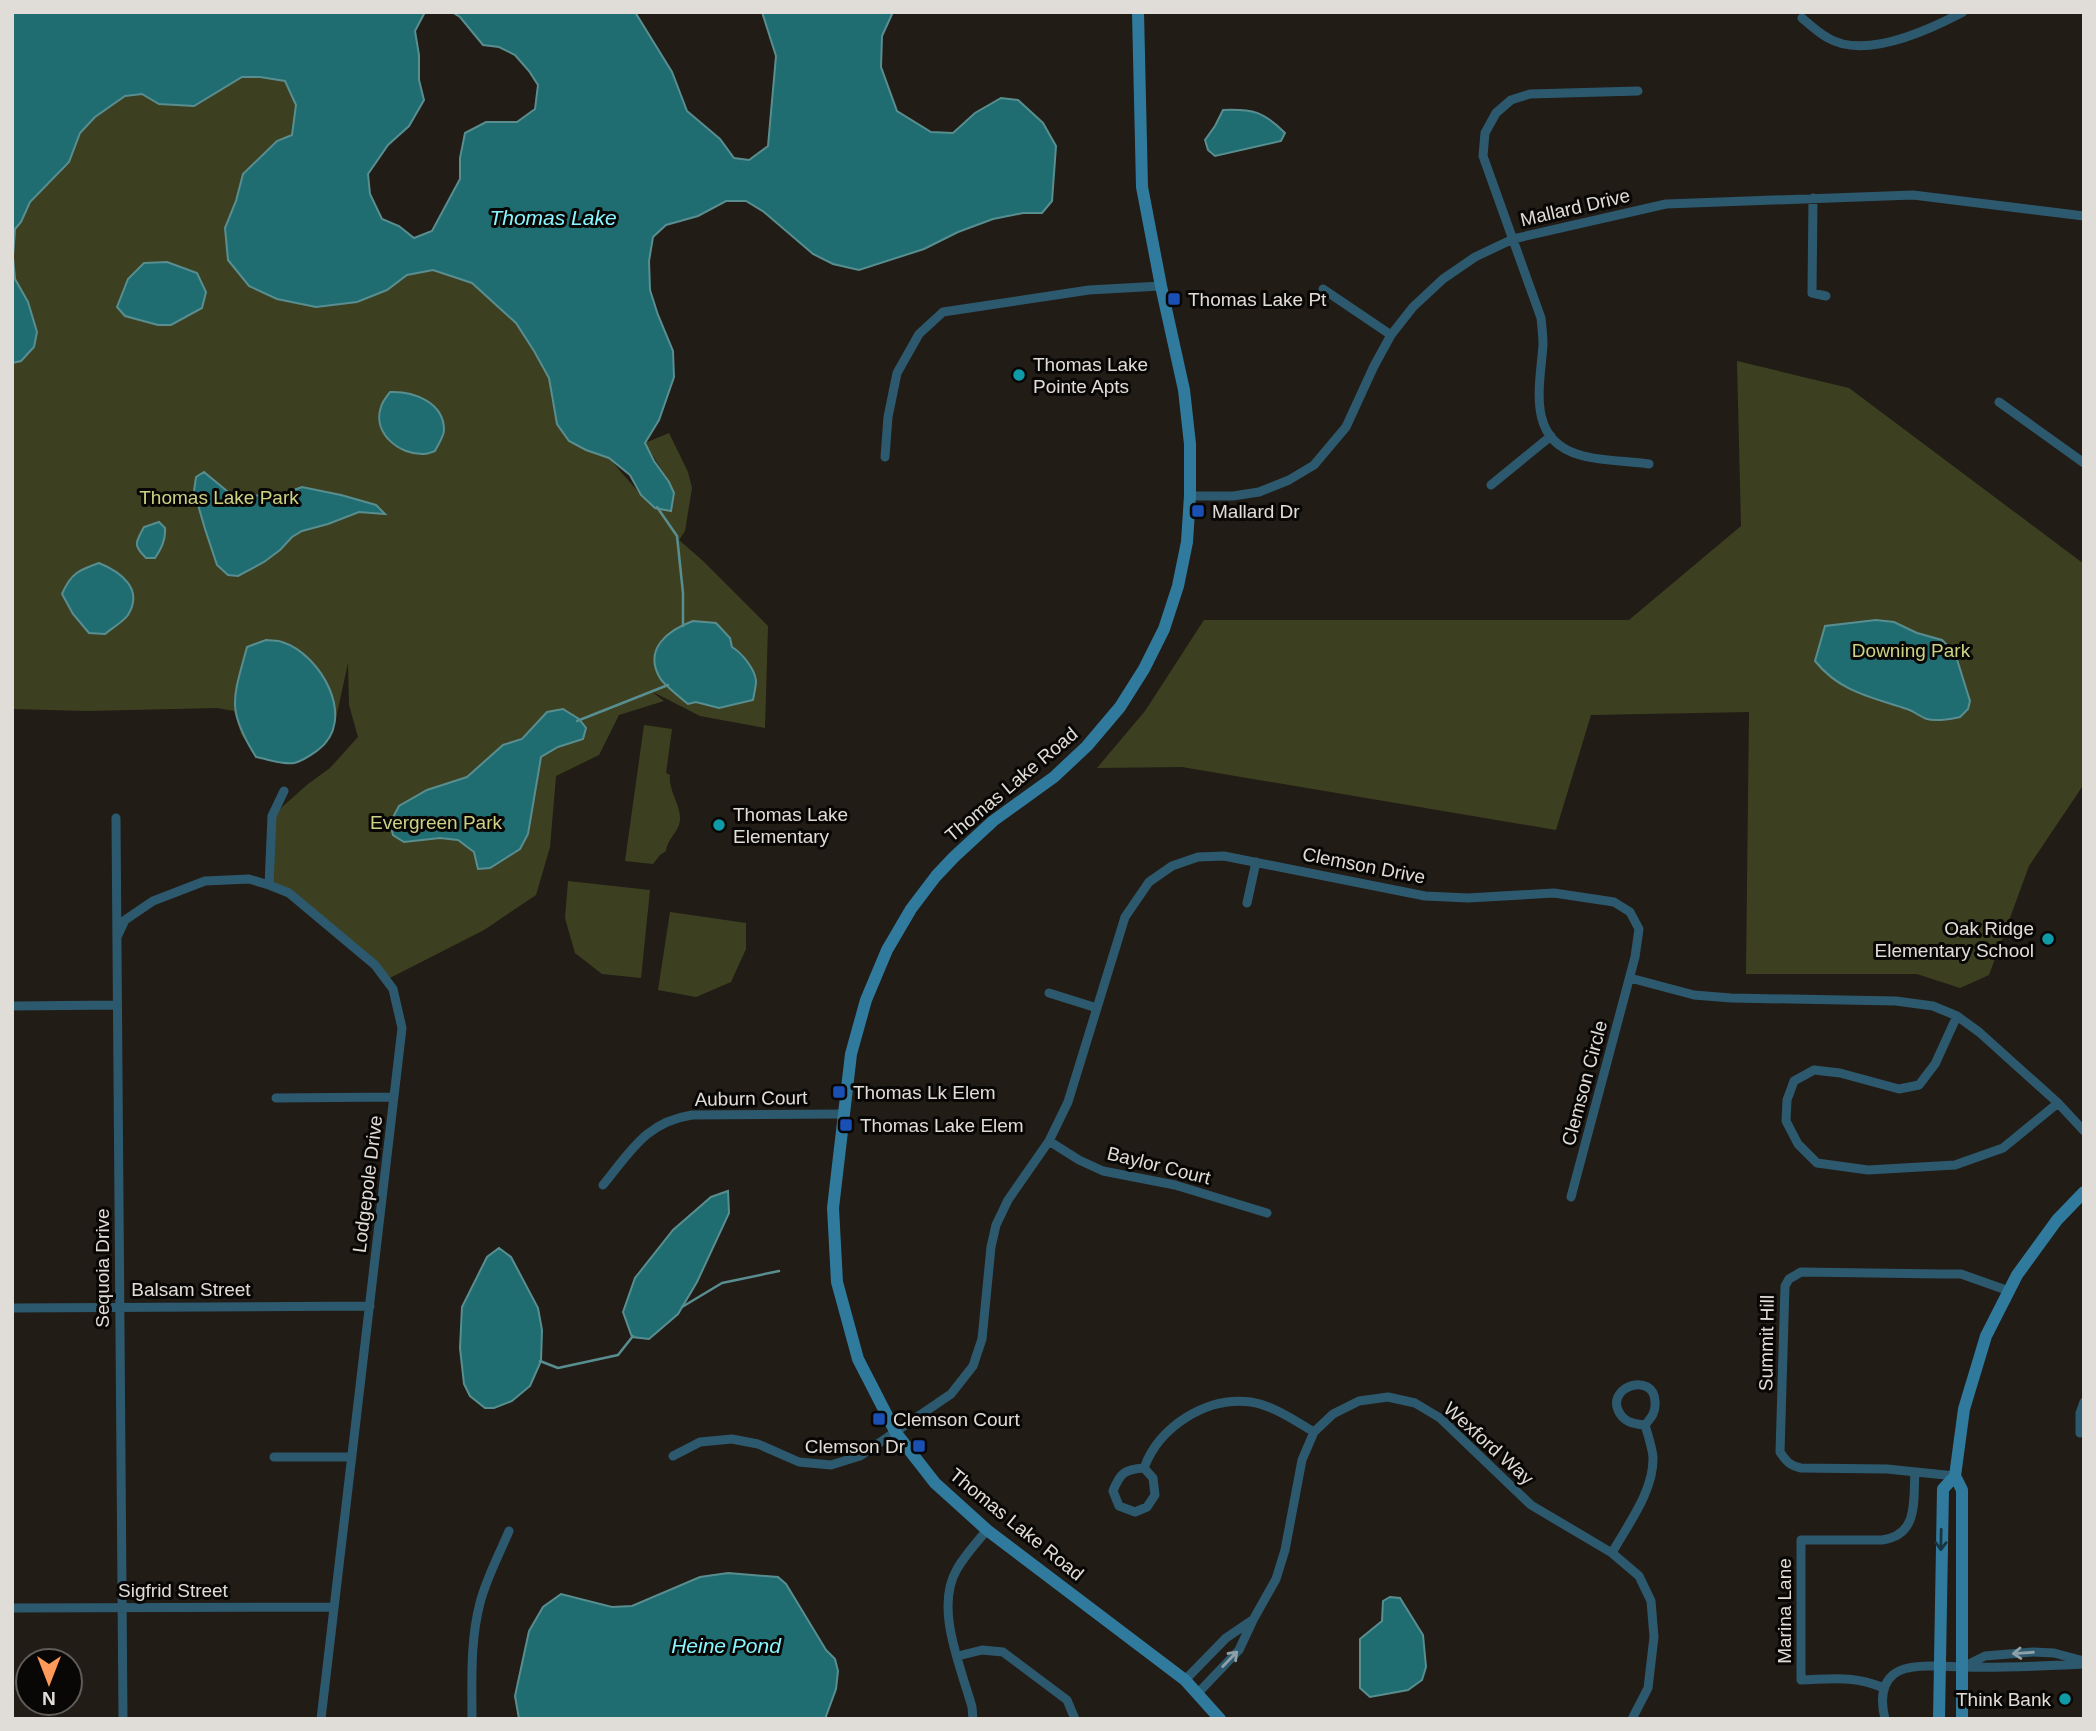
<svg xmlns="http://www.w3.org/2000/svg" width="2096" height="1731" viewBox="0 0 2096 1731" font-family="Helvetica,sans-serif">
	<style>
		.green { fill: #3d4020 }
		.water { fill: #1f6c71; stroke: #598e90; stroke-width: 2 }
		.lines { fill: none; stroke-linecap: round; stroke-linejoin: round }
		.stream { stroke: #598e90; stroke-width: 2.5 }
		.street { stroke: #2d596e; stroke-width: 9 }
		.secondary { stroke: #307b9d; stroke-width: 12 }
		.oneway { stroke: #193542 }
		.oneway2 { stroke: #8fa1a8 }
		.transit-dot { fill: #1a4fb4; stroke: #090705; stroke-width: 2.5 }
		.culture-dot { fill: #0f9aa8; stroke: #090705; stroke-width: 2.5 }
		.labels { text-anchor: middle; stroke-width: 6; stroke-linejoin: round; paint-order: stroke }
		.street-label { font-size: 19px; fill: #e0dcd7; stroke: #090705 }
		.poi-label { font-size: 19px; fill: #e0dcd7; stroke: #090705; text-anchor: start }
		.park-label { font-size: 19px; fill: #ccd384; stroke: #090705 }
		.water-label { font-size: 21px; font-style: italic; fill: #88f7ff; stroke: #090705 }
	</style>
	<rect width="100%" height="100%" fill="#221c16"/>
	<path class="green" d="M242,77h18l25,4 11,24 -4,30 -15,6 -34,33 -7,27 151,89 20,-16 26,-4 39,13 44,40 33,55 3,25 57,55 32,37 28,-13 -24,-39 24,-10 19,39 4,16 -7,43 -6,9 23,20 66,66 -3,102 -65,-12 -49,-25 13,10 -45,14 -20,40 -43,21 -6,71 -14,48 -52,35 -98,50 -97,-87 -20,-8 3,-69 36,-32 22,-16 28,-31 -9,-32 -1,-42 -12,55 -9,25 -71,14 -15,-23 -7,-23 -17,-3 -130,3 -75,-2v-347l16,-60 -13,-23 -2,-22 2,-28 6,-7 9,-19 39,-41 11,-29 15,-16 30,-21 17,-2 17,10 35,2z
		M1737,361l112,27 235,176v220l-55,82 -40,109 -29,13 -43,-14h-171l3,-262 -158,3 -35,115 -374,-63 -85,1 48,-57 59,-91h425l112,-94z
		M644,725l28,4 -6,44 4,2c-2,16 11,29 10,45 -1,12 -13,19 -14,31l-6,4 -7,9 -28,-3z
		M568,881l82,9 -9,88 -39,-4 -27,-21 -10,-35z
		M670,912l76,11v26l-15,33 -35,15 -38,-7z"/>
	<path class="water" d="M12,12h413l-10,19 4,24v25l5,20 -15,26 -21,19 -20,29 2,20 12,25 17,7 15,12 18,-7 28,-52v-21l5,-25 21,-11h31l18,-13 3,-24 -9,-14 -14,-16 -16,-8 -16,-2 -23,-28 -8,-5h183l37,60 15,39 33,28 14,19 15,2 19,-14 8,-90 -14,-44h131l-11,24 -1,31 16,44 34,21 22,1 22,-20 26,-15 17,2 25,23 13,23 -4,55 -10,12h-19l-30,6 -35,13 -34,17 -65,21 -26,-6 -20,-10 -49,-42 -18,-11h-20l-28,15 -32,9 -13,12 -4,24 1,29 8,25 15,36 1,26 -15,43 -14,23 9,18 15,21 5,11 -3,18 -16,-3 -14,-13 -11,-20 -21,-17 -23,-8 -17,-9 -12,-17 -8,-46 -15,-27 -18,-28 -44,-40 -39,-13 -26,5 -20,15 -30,12 -41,5 -39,-8 -28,-13 -21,-26 -3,-32 11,-27 7,-27 34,-33 15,-6 4,-30 -11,-24 -25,-4h-18l-48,29 -35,-2 -17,-10 -17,2 -30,21 -15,16 -11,29 -39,40 -9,20 -6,7 -2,28 2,22 13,23 9,30 -3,15 -13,14 -9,2z
		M1223,110c30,-1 40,1 62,23l-4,8 -66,15 -7,-6 -3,-10 10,-14z
		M167,262l30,11 9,19 -4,16 -31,17h-13l-33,-9 -8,-9 11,-28 16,-16z
		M390,392c23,-1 54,10 54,38 0,6 -6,15 -9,21 -3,1 -7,3 -11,3 -25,1 -52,-21 -43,-47 1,-5 6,-11 9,-15z
		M204,472l29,24 47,-1 22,-8 39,8 35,10 9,9 -26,-2 -31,12 -26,7 -10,6 -12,13 -16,12 -26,14 -10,-1 -11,-10 -12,-36 -11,-38 2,-14z
		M159,522l6,6c1,12 -4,21 -10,30h-9c-13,-13 -11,-15 -2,-31z
		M99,563c22,9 45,26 29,52 -5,7 -16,13 -23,19l-16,-1 -16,-19 -11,-20c9,-21 17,-24 37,-31z
		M1876,620l18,2 23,11 25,7 13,13 15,48 -2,8 -8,8c-10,2 -23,5 -33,2 -7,-2 -13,-8 -20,-10 -36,-12 -67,-17 -92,-48l10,-35z
		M693,621l23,2 14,15 2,9c10,6 23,22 24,34 0,6 -2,13 -3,19l-34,8 -23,-6 -8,2c-6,-5 -25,-20 -28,-26 -17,-29 8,-48 33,-57z
		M266,640c5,1 11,0 16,2 39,12 76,78 36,108 -7,5 -15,11 -24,13 -11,2 -27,-4 -38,-6 -30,-48 -23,-58 -9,-110z
		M563,709l16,10 7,9 -3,11 -25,8 -17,10 -13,77 -8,15 -30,19 -12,1 -4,-17 -16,-12 -18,-2 -36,4 -11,-7 -3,-12 9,-17 28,-16 40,-13 36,-32 19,-6 25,-27z
		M728,1191l1,22 -32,69 -19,32 -29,25 -17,-2 -9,-25 12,-34 38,-48 38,-33z
		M499,1248l12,9 27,51 4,22 -1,31 -11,25 -18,15 -18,7h-9l-15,-12 -6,-12 -4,-36 2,-41 25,-50z
		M728,1573l50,4 8,7 40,66 9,9 3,12 -2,18 -11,30h-306l-4,-23 14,-65 14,-24 18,-13 51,13 20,-1 68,-29z
		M1390,1597l10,1 23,37 3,32 -4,13 -14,10 -38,7 -10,-9v-49l22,-18 1,-20z"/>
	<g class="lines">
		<path class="stream" d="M657,507l20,29 6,57v33
			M577,721l91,-36
			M682,1307l40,-24 57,-12
			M540,1361l18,7 60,-13 15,-19"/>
		<path class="street" d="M1802,18c8,7 17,15 26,20 37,22 101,-8 135,-26
			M1638,91l-108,3 -19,6 -15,13 -11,20 -2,23 58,162c1,9 2,18 2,27 -3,41 -17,95 37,110 19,6 48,6 69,9
			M1813,198l-1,95 14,3
			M1323,289l68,46
			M1999,402l85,61
			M885,457l3,-40 9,-44 22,-39 24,-22 146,-22 72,-4
			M1491,485l60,-49
			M1190,496h43l26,-4 30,-12 25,-15 32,-38 28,-61 17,-31 22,-28 30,-28 32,-22 38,-18 153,-35 247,-9 171,21
			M116,818l7,901
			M269,885l3,-69 12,-25
			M1247,903l9,-41
			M117,937l8,-17 28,-19 52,-20 44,-2 20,6 20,8 86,72 18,24 9,39 -81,691
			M1630,978l64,17 37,3 165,3 37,5 24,10 22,16 79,71 26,28
			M1049,993l48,15
			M12,1006l105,-1
			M1957,1016l-22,48 -16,21 -20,4 -59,-16 -26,-3 -20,11 -7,19 -1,21 12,23 19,19 51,7 87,-5 48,-17 55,-45
			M276,1098l118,-1
			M1049,1141l30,19 24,11 72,14 92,28
			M603,1185c28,-34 43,-63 89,-70l151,-1
			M12,1308l358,-2
			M2080,1433v-20l4,-11
			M673,1456l27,-14 32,-3 26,5 41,18 32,3 29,-9 91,-62 22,-28 9,-27 9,-92 5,-22 12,-25 41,-59 19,-39 57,-185 24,-35 23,-16 26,-9 26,-1 201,40 43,2 86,-5 60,9 16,10 9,17 -4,28 -64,240
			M274,1457h78
			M1144,1468l9,10 2,17 -8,12 -12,5 -16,-6 -6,-15c7,-18 12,-22 31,-23 15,-41 62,-72 107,-66 23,4 43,18 63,30
			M1955,1476l-68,-7 -86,-1c-11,-2 -15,-7 -21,-16l5,-166 4,-7 12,-7 140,2h20l48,17
			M1612,1553c16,-29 42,-62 41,-96 -1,-10 -5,-22 -8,-32 7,-8 11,-13 10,-24 -2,-29 -47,-15 -37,9 5,12 15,14 27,15
			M12,1608l322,-1
			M958,1656l24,-6 21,2 64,48 8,19
			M1965,1666l20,-10 48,-4 21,1 30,8
			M1185,1680l41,-42 25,-17
			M1884,1688c-31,-13 -51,-9 -83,-8v-140h81c37,-5 31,-39 33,-68
			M1198,1693l41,-43 14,-30 23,-41 9,-29 17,-90 12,-28 19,-18 26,-13 29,-4 27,6 25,15 91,87 81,48 27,23 12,25 3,36 -6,51 -16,31
			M472,1719c0,-39 -2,-78 8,-116 6,-24 19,-48 29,-72
			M973,1719l-1,-12c-11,-40 -38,-99 -15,-138 8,-14 20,-27 30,-39
			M1885,1719c-4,-16 -5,-34 9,-45 15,-12 52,-7 70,-7 40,1 80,-1 120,-3"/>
		<path class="secondary" d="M1138,12l4,175 19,99 23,104 6,54v52l-3,46 -9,44 -14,43 -20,40 -24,38 -33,39 -33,31 -61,44 -39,36 -18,19 -25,33 -24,41 -21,50 -15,54 -18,154 4,74 21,77 38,74 39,50 52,47 198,150 35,39
			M1955,1476l7,14v229
			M1939,1719l4,-230 12,-13 9,-67 22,-73 31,-61 40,-55 27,-28"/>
	</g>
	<defs><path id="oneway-shaft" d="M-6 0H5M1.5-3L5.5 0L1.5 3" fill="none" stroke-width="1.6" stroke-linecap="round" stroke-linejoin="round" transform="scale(1.75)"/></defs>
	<use class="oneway" href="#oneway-shaft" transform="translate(1941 1540) rotate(91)"/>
	<g class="oneway2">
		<use href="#oneway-shaft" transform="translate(2023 1653) rotate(176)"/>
		<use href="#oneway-shaft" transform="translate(1230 1659) rotate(-46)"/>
	</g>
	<g class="transit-dot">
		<rect x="1167" y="292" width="14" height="14" rx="3.5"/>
		<rect x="1191" y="504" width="14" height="14" rx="3.5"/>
		<rect x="832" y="1085" width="14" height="14" rx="3.5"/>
		<rect x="839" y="1118" width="14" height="14" rx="3.5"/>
		<rect x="872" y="1412" width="14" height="14" rx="3.5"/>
		<rect x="912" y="1439" width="14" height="14" rx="3.5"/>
	</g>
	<g class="culture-dot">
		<circle cx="1019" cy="375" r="7"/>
		<circle cx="719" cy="825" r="7"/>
		<circle cx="2048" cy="939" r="7"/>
		<circle cx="2065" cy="1699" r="7"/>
	</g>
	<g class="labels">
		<g class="street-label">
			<text transform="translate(1575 207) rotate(-13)" y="7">Mallard Drive</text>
			<text transform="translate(1011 784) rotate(-40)" y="7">Thomas Lake Road</text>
			<text transform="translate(1364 865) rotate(11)" y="7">Clemson Drive</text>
			<text transform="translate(1584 1083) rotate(-75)" y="7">Clemson Circle</text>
			<text transform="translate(751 1098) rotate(-1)" y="7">Auburn Court</text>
			<text transform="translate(1159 1165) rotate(14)" y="7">Baylor Court</text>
			<text transform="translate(367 1184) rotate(-83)" y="7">Lodgepole Drive</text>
			<text transform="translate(102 1268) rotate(-90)" y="7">Sequoia Drive</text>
			<text x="191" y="1296">Balsam Street</text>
			<text transform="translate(1766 1343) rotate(-89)" y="7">Summit Hill</text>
			<text transform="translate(1489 1443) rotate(42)" y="7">Wexford Way</text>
			<text transform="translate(1017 1524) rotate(39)" y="7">Thomas Lake Road</text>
			<text x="173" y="1597">Sigfrid Street</text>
			<text transform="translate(1784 1611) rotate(-90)" y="7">Marina Lane</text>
		</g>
		<g class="poi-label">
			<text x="1188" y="306">Thomas Lake Pt</text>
			<text x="1033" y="371">Thomas Lake<tspan x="1033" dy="22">Pointe Apts</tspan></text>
			<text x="1212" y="518">Mallard Dr</text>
			<text x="733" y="821">Thomas Lake<tspan x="733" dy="22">Elementary</tspan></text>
			<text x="2034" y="935" text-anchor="end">Oak Ridge<tspan x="2034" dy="22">Elementary School</tspan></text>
			<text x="853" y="1099">Thomas Lk Elem</text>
			<text x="860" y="1132">Thomas Lake Elem</text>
			<text x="893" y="1426">Clemson Court</text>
			<text x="905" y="1453" text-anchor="end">Clemson Dr</text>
			<text x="2051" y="1706" text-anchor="end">Think Bank</text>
		</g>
		<g class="park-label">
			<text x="219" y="504">Thomas Lake Park</text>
			<text x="1911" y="657">Downing Park</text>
			<text x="436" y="829">Evergreen Park</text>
		</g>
		<g class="water-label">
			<text x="553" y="225">Thomas Lake</text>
			<text x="726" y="1653">Heine Pond</text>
		</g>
	</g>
	<rect width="2096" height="1731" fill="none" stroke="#e0dcd7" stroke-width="28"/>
	<g transform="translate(49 1682) rotate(180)"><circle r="33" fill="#090705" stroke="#5f5c59" stroke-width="2"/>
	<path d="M0-5L12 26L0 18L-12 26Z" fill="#ff9b5a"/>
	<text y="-10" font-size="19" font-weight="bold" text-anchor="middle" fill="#e0dcd7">N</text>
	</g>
</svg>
